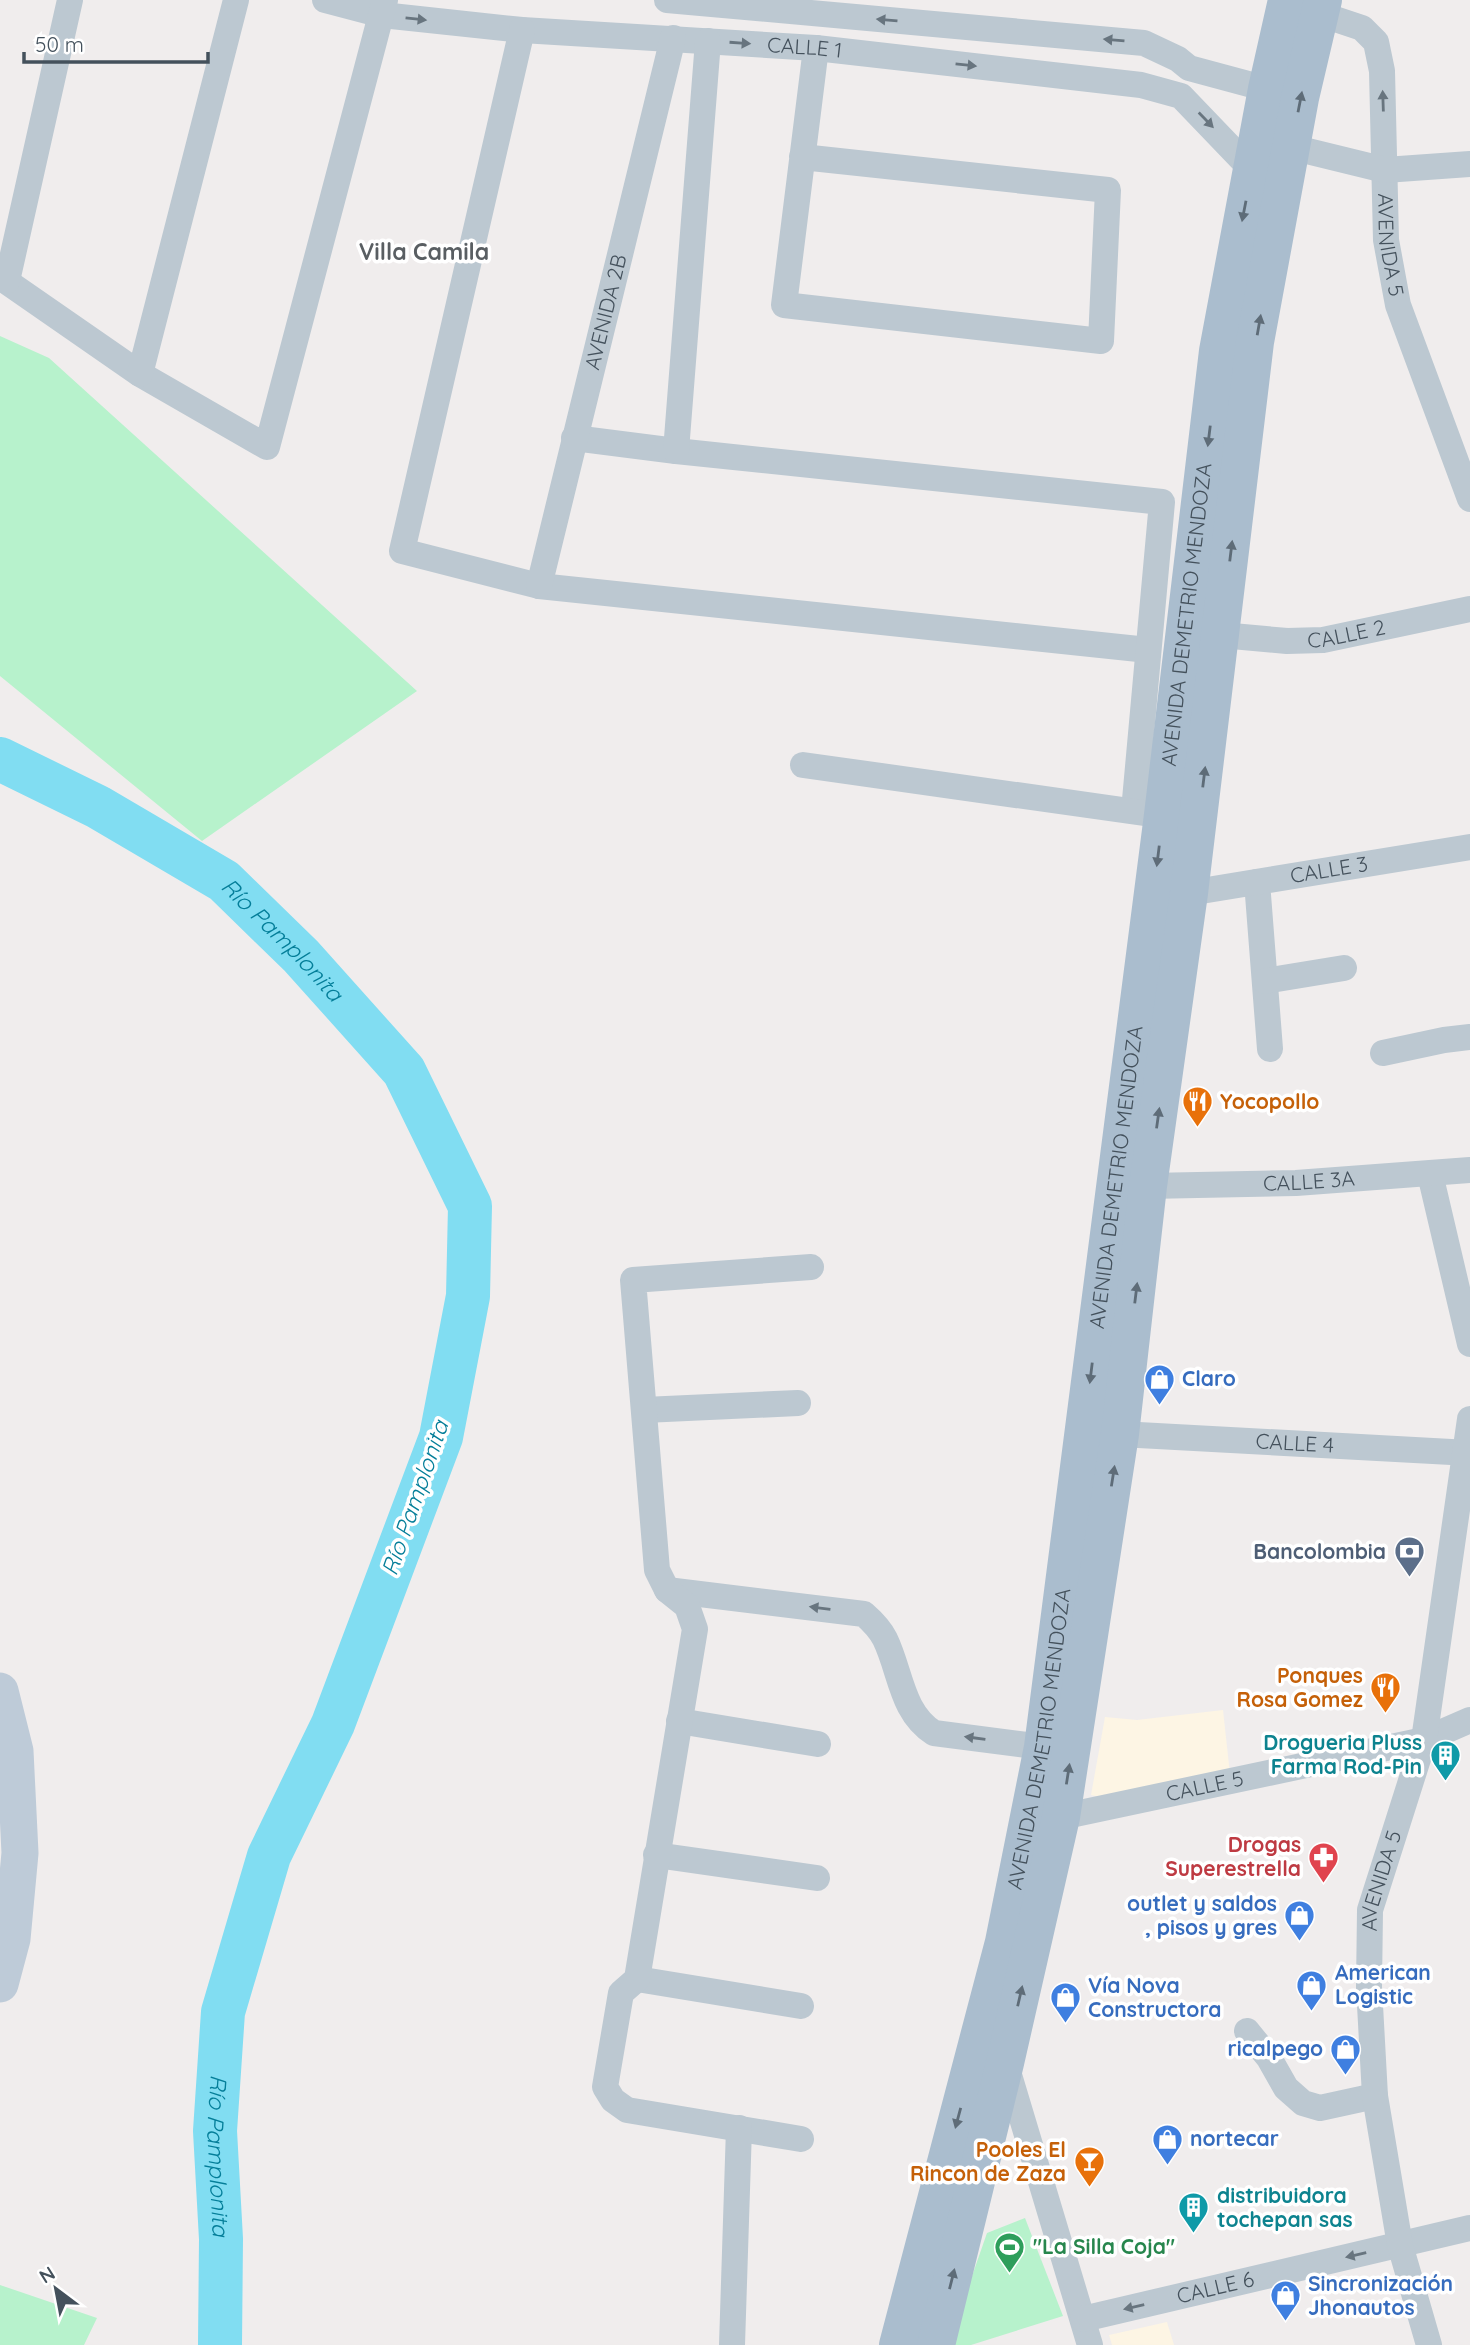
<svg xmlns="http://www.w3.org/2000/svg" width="1470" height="2345" viewBox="0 0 1470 2345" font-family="Quicksand,sans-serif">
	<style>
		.commercial { fill: #fdf5e4 }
		.green { fill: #b7f2cc }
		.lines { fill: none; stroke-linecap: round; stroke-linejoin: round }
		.river { stroke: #81ddf2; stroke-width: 44 }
		.street { stroke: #bcc8d1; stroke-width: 26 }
		.secondary { stroke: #becbd8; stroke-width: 37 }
		.primary { stroke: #aabdce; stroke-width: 38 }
		.oneway { fill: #68757f }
		.oneway2 { fill: #5e6c78 }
		.labels { text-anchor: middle; stroke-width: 7; stroke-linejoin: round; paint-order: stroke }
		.street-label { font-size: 21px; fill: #44515c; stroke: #fff }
		.food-label { font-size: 21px; font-weight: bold; fill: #c56008; stroke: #fff; text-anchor: end }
		.shop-label { font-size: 21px; font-weight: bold; fill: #366cbe; stroke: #fff; text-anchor: start }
		.service-label { font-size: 21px; font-weight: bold; fill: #4e5e75; stroke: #fff; text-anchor: end }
		.culture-label { font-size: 21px; font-weight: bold; fill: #0d838f; stroke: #fff; text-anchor: end }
		.health-label { font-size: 21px; font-weight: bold; fill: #be3a42; stroke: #fff; text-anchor: end }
		.leisure-label { font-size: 21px; font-weight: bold; fill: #27864d; stroke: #fff; text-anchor: start }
		.neighbourhood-label { font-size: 23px; font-weight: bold; fill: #595e62; stroke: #fff }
		.water-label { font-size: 23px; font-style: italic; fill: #047e99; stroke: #fff }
	</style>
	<rect width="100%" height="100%" fill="#f0eded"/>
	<path class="commercial" d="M1223,1710l7,64 -121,25 -18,-4 14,-78 32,3z
		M1167,2322l7,23h-62l-3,-10z"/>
	<path class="green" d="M0,336l49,22 368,333 -215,150 -202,-165z
		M1025,2218l38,98 -92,29h-23l39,-112z
		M0,2285l97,33 -13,27h-84z"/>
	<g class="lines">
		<path class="river" id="s1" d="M0,759l98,48 126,74 77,75 103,115 66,135 -2,90 -27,141 -108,287 -64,132 -46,156 -8,119 6,108 -1,106"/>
		<g class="street">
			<path id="s2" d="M325,0l57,15 140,15 294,18 325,37 40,11 71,74"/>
			<path d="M667,0l477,43 34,16 11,9 78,21"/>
			<path id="s3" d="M1320,14l42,14 14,14 6,29 4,169 12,65 72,194"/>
			<path d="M522,30l-120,521 137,35 609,64"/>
			<path d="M1291,147l94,23 85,-6"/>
			<path d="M802,157l306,33 -7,151 -317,-36 32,-257"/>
			<path d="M0,277l140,97 127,73 118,-447"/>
			<path d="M7,281l63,-281"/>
			<path d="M140,374l96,-374"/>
			<path d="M574,438l102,13 486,51 -28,309"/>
			<path d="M676,451l32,-410"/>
			<path id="s4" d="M539,586l134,-548"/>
			<path id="s5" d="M1221,635l66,6 36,-1 147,-31"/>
			<path d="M803,765l348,49"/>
			<path d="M1257,882l13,167"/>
			<path id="s6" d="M1189,893l281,-46"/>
			<path d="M1265,981l79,-13"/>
			<path d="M1383,1053l61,-13 26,-3"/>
			<path d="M1430,1174l40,170"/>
			<path id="s7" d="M1148,1186l148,-3 174,-13"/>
			<path d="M644,1410l154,-7"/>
			<path id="s8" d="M1120,1434l350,19"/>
			<path d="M667,1590l197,24c8,7 16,15 21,25 16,33 16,73 49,94l109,14"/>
			<path d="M679,1721l139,23"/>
			<path id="s9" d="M1061,1817l363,-77 46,-20"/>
			<path d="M656,1855l161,23"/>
			<path d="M637,1979l164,27"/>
			<path d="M1247,2031l22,27 17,30 17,15 17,5 55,-12"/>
			<path d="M1006,2065l84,280"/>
			<path d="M801,2139l-174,-29 -14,-10 -8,-13 16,-94 16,-14 58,-350 -8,-23 -20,-16 -10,-20 -24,-290 178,-13"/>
			<path id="s10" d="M1083,2319l387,-91"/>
			<path d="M732,2345l7,-217"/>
			<path id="s11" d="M1429,2345l-29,-100 -25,-149 -6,-109 1,-77 54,-170 46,-321"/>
		</g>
		<path class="secondary" d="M0,1691l15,60 5,102 -8,86 -12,45"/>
		<g class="primary">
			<path id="s12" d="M898,2345l106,-403 39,-195 120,-932 55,-464 49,-262 20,-89"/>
			<path d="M936,2345l69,-282 56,-246 59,-383 28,-248 41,-293 66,-551 45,-244 23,-98"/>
		</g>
	</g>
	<defs><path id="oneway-solid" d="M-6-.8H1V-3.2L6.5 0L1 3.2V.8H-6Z" transform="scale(1.75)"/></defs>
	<g class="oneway">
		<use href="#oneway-solid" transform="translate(416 19) rotate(6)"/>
		<use href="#oneway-solid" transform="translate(887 20) rotate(-175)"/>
		<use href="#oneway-solid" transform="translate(1114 40) rotate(-175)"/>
		<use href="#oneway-solid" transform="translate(740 43) rotate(4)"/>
		<use href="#oneway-solid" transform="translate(966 65) rotate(6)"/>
		<use href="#oneway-solid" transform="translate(1383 101) rotate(-92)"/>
		<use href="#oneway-solid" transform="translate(1206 120) rotate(46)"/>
		<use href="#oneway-solid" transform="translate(820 1608) rotate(-173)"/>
		<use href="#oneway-solid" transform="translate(975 1738) rotate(-172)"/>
		<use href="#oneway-solid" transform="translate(1356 2255) rotate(167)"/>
		<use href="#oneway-solid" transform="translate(1134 2307) rotate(167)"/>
	</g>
	<g class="oneway2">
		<use href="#oneway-solid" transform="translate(1300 102) rotate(-79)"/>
		<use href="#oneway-solid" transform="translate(1244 211) rotate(101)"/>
		<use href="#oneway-solid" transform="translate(1259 325) rotate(-80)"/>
		<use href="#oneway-solid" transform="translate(1209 436) rotate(97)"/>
		<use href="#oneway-solid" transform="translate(1231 551) rotate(-83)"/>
		<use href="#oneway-solid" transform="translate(1204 777) rotate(-83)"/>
		<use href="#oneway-solid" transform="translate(1158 856) rotate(97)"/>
		<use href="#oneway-solid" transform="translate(1158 1118) rotate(-82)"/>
		<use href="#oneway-solid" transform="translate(1136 1293) rotate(-83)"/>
		<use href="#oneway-solid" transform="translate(1091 1373) rotate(97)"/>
		<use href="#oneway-solid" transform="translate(1113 1476) rotate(-81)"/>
		<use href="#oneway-solid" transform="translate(1068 1774) rotate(-81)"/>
		<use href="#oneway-solid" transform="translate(1020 1996) rotate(-77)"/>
		<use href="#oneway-solid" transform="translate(958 2118) rotate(105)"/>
		<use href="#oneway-solid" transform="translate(952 2279) rotate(-76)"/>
	</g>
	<defs>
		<symbol id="restaurant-pin" viewBox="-11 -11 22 30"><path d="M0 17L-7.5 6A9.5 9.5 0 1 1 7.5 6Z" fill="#e8710a" stroke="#fff"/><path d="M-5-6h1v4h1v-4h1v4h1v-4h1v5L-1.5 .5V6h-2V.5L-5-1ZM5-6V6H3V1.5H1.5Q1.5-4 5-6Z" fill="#fff"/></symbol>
		<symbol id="shop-pin" viewBox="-11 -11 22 30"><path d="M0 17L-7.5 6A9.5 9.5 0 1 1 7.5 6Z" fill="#3f7fe0" stroke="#fff"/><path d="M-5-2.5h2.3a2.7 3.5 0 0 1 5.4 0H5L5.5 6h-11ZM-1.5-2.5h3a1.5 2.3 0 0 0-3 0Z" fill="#fff"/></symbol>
		<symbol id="bank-pin" viewBox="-11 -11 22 30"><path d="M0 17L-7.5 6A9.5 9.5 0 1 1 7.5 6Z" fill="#5c6f8a" stroke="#fff"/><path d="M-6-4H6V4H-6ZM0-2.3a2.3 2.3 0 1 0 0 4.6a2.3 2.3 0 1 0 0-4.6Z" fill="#fff"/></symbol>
		<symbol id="building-pin" viewBox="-11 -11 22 30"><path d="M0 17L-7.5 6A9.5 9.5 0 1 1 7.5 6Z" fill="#0f9aa8" stroke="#fff"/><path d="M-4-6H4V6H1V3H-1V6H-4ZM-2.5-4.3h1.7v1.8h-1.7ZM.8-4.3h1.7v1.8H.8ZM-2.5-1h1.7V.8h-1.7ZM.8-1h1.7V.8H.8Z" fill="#fff"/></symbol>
		<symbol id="pharmacy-pin" viewBox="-11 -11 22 30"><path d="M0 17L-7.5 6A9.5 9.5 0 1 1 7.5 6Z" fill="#e0444e" stroke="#fff"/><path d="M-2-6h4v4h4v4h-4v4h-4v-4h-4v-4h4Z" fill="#fff"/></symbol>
		<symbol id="bar-pin" viewBox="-11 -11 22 30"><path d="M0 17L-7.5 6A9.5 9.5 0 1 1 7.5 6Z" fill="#e8710a" stroke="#fff"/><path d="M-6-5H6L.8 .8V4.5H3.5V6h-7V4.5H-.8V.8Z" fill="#fff"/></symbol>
		<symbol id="stadium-pin" viewBox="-11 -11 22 30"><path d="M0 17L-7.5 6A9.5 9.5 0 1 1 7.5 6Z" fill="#2e9e5b" stroke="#fff"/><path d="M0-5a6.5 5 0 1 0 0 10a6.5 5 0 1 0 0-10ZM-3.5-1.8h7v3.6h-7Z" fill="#fff"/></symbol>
	</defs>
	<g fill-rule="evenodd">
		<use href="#restaurant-pin" x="1180" y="1084" width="35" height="47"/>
		<use href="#shop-pin" x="1142" y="1362" width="35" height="47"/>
		<use href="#bank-pin" x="1392" y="1534" width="35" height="47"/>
		<use href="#restaurant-pin" x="1368" y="1670" width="35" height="47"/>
		<use href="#building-pin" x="1428" y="1738" width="35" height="47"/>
		<use href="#pharmacy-pin" x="1306" y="1840" width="35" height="47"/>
		<use href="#shop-pin" x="1282" y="1898" width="35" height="47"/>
		<use href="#shop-pin" x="1294" y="1968" width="35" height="47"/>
		<use href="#shop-pin" x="1048" y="1980" width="35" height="47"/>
		<use href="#shop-pin" x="1328" y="2032" width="35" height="47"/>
		<use href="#shop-pin" x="1150" y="2122" width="35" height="47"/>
		<use href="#bar-pin" x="1072" y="2144" width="35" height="47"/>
		<use href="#building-pin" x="1176" y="2190" width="35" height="47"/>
		<use href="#stadium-pin" x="992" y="2230" width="35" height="47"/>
		<use href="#shop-pin" x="1268" y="2278" width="35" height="47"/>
	</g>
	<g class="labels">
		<g class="street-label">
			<text dy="7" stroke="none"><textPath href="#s2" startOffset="483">CALLE 1</textPath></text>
			<text dy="7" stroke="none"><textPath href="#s3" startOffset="268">AVENIDA 5</textPath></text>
			<text dy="7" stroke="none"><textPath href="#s4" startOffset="282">AVENIDA 2B</textPath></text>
			<text dy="7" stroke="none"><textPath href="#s12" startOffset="1757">AVENIDA DEMETRIO MENDOZA</textPath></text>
			<text dy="7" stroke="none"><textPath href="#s5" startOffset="126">CALLE 2</textPath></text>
			<text dy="7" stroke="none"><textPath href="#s6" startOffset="142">CALLE 3</textPath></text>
			<text dy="7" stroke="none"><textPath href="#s12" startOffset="1190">AVENIDA DEMETRIO MENDOZA</textPath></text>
			<text dy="7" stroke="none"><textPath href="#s7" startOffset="161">CALLE 3A</textPath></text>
			<text dy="7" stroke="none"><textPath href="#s8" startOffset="175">CALLE 4</textPath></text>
			<text dy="7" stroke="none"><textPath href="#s12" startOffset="623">AVENIDA DEMETRIO MENDOZA</textPath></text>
			<text dy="7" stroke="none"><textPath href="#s9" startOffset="147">CALLE 5</textPath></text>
			<text dy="7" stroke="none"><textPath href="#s11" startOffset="472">AVENIDA 5</textPath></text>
			<text dy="7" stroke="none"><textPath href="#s10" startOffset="136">CALLE 6</textPath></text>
		</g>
		<g class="food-label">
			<text x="1220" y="1109" text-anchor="start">Yocopollo</text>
			<text x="1363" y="1683">Ponques<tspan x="1363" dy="24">Rosa Gomez</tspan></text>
			<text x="1066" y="2157">Pooles El<tspan x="1066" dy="24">Rincon de Zaza</tspan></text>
		</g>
		<g class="shop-label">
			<text x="1182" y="1386">Claro</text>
			<text x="1277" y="1911" text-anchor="end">outlet y saldos<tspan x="1277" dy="24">, pisos y gres</tspan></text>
			<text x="1335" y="1980">American<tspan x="1335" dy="24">Logistic</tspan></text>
			<text x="1088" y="1993">Vía Nova<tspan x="1088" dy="24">Constructora</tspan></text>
			<text x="1323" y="2056" text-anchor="end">ricalpego</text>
			<text x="1190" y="2146">nortecar</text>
			<text x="1308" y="2291">Sincronización<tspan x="1308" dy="24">Jhonautos</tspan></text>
		</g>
		<g class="service-label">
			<text x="1386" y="1559">Bancolombia</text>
		</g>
		<g class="culture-label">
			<text x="1422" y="1750">Drogueria Pluss<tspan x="1422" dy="24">Farma Rod-Pin</tspan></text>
			<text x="1217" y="2203" text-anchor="start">distribuidora<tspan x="1217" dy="24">tochepan sas</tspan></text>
		</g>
		<g class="health-label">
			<text x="1301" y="1852">Drogas<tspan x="1301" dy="24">Superestrella</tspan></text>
		</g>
		<g class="leisure-label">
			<text x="1033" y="2254">"La Silla Coja"</text>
		</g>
		<g class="neighbourhood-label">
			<text x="424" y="260">Villa Camila</text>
		</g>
		<g class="water-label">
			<text dy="8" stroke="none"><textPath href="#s1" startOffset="338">Río Pamplonita</textPath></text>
			<text transform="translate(415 1498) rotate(-71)" y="8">Río Pamplonita</text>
			<text dy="8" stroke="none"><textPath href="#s1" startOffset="1661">Río Pamplonita</textPath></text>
		</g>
	</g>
	<g transform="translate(56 2289) rotate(328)" stroke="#ffffff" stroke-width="5" paint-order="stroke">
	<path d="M0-5L12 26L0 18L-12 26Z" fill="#44515c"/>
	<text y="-10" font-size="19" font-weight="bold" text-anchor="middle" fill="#44515c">N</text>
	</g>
	<path d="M24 52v10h184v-10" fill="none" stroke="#44515c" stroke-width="3.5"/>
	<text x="35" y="52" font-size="21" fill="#44515c" stroke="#ffffff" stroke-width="5" paint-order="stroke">50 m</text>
</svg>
